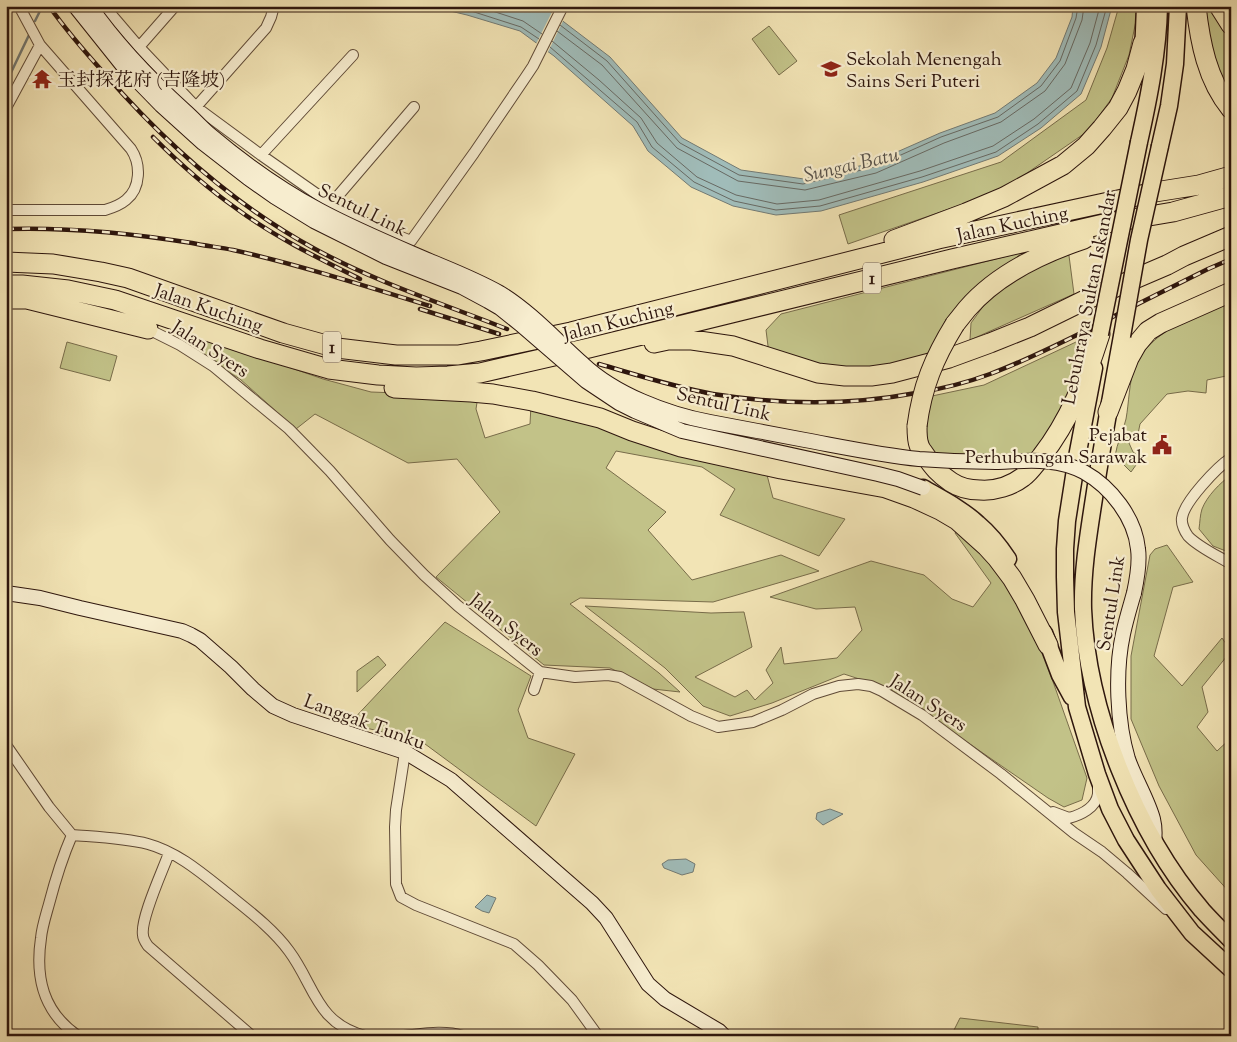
<svg xmlns="http://www.w3.org/2000/svg" width="1237" height="1042" viewBox="0 0 1237 1042" font-family="'Sorts Mill Goudy','Noto Serif SC',serif">
	<style>
		.green { fill: #c2c288; stroke: #786c4a }
		.water { fill: #a0bcb9; stroke: #727a74 }
		.pier { fill: #f2e4b5 }
		.lines { fill: none; stroke-linecap: round; stroke-linejoin: round }
		.shore { stroke: #676963; stroke-width: 1 }
		.stream { stroke: #727a74; stroke-width: 2.5 }
		.street-casing { stroke: #5f4a37; stroke-width: 12 }
		.secondary-casing { stroke: #2e160d; stroke-width: 16 }
		.primary-casing { stroke: #2e160d; stroke-width: 19 }
		.highway-casing { stroke: #2e160d; stroke-width: 21 }
		.street { stroke: #f7edcf; stroke-width: 10 }
		.secondary { stroke: #f7edcf; stroke-width: 14 }
		.primary { stroke: #f2e4b5; stroke-width: 16 }
		.highway { stroke: #f2e4b5; stroke-width: 19 }
		.rail-casing { stroke: #2e160d; stroke-width: 4.5 }
		.rail { stroke: #f7edcf; stroke-width: 2.5; stroke-dasharray: 8; stroke-linecap: butt }
		.secondary-bridge-casing { stroke: #2e160d; stroke-width: 16; stroke-linecap: butt }
		.primary-bridge-casing { stroke: #2e160d; stroke-width: 19; stroke-linecap: butt }
		.highway-bridge-casing { stroke: #2e160d; stroke-width: 21; stroke-linecap: butt }
		.secondary-bridge { stroke: #f7edcf; stroke-width: 14 }
		.primary-bridge { stroke: #f2e4b5; stroke-width: 16 }
		.highway-bridge { stroke: #f2e4b5; stroke-width: 19 }
		.labels { text-anchor: middle; stroke-width: 4.5; stroke-linejoin: round; paint-order: stroke }
		.shield { fill: #f7edcf; stroke: #6a5647; stroke-width: 1 }
		.shield-label { font-size: 18px; font-weight: bold; fill: #2e160d }
		.poi-label { font-size: 19px; fill: #2e160d; stroke: #f7edcf; text-anchor: start }
		.street-label { font-size: 19px; fill: #2e160d; stroke: #f7edcf }
		.water-label { font-size: 20px; font-style: italic; fill: #565049; stroke: #f7edcf }
	</style>
	<rect width="100%" height="100%" fill="#f2e4b5"/>
	<filter id="stains"><feTurbulence type="fractalNoise" baseFrequency=".004" numOctaves="4"/><feColorMatrix values="0 0 0 0 .2 0 0 0 0 .09 0 0 0 0 .02 0 0 0 .5 -.17"/></filter>
	<radialGradient id="worn" r=".72"><stop offset=".6" stop-color="#630" stop-opacity="0"/><stop offset="1" stop-color="#630" stop-opacity=".3"/></radialGradient>
	<path class="green" d="M1119,6h20l-10,49 -17,43 -24,33 -87,60 -153,53 -9,-29 162,-53 85,-62 21,-52z
		M1202,6h8l21,32v58l-22,-48z
		M769,26l28,35 -18,14 -27,-36z
		M1068,248l6,46 -104,46 1,-17 24,-33z
		M1023,252l-24,20 -70,83 -55,14 -45,-1 -60,-14 -3,-24 15,-16z
		M1231,299v76l-24,5 -1,13 -18,-2 -21,3 -27,30 -2,10 -9,9 4,9 8,6 -10,14 -16,-16c2,-13 8,-24 11,-37 3,-16 3,-38 9,-53 16,-36 62,-51 96,-67z
		M185,331l138,48 48,13 107,4 -2,13 9,29 45,-14 1,-19 236,70 6,23 72,21 -26,37 -99,-41 15,-26 -33,-22 -86,-16 -10,17 60,44 -18,18 44,50 89,-25 38,16 -106,31 -133,-4 -10,6 89,69 21,19 -27,-3 -43,-21 -66,-3 -108,-88 64,-65 -43,-53 -49,4 -93,-49 -19,15 -56,-50 -53,-32z
		M1091,335l-35,93 -24,29 -99,-3 -11,-29 10,-29 52,-11z
		M67,342l50,14 -7,25 -50,-13z
		M1231,475v78l-18,-7 -14,-17c1,-7 1,-14 3,-20 5,-13 18,-26 29,-34z
		M959,527l37,37 37,61 54,153 -5,22 -18,7 -16,-9 -158,-109 -46,-15 -72,29 -42,13 -27,-10 -38,-38 -80,-62 126,7 33,-1 8,35 -57,30 40,20 12,-7 8,10 18,-17 -7,-13 15,-23 3,17 53,-6 25,-28 -7,-23 -39,2 -46,-12 101,-36 53,14 28,24 21,8 18,-24 -36,-50z
		M1167,545l26,37 -20,5 -19,69 28,30 40,-48 9,13 -29,36 6,25 -11,15 20,24 14,-13v156l-35,-39 -37,-69 -28,-67v-63l19,-101 5,-6z
		M445,622l86,54 -13,34 10,28 47,16 -39,72 -115,-85 -72,-17z
		M378,656l8,9 -29,27v-21z
		M960,1018l78,9v9h-87z"/>
	<path class="water" d="M429,6h114l67,51 72,81 59,32 63,9 68,-16 68,-30 55,-20 42,-30 19,-25 16,-41 1,-11h39l-11,41 -20,47 -40,34 -43,28 -75,26 -102,29 -45,4 -43,-9 -42,-19 -43,-36 -15,-25 -79,-70 -34,-25 -53,-16z
		M830,809l13,5 -20,11 -7,-6 1,-6z
		M686,859l9,5 -2,8 -11,3 -18,-7 -2,-4 6,-4z
		M487,895l9,3 -7,15 -7,-2 -7,-4z"/>
	<path class="pier" d="M553,10l11,9 -17,35 -12,-8z"/>
	<g class="lines">
		<path class="shore" d="M451,6l17,4 53,17 18,12
			M477,6l46,15 19,13
			M560,25l47,36 73,82 59,32 64,9 71,-17 67,-30 57,-20 43,-31 19,-25 16,-43 2,-12
			M557,31l45,34 75,83 61,33 67,9 71,-17 68,-30 57,-21 44,-31 20,-27 17,-44 2,-14
			M552,41l47,39 42,38 16,25 40,34 39,18 41,9 42,-4 101,-29 73,-25 41,-27 37,-31 19,-45 10,-37
			M550,47l87,75 15,25 42,35 40,19 42,9 44,-4 102,-29 74,-25 42,-28 39,-33 19,-46 11,-39"/>
		<path class="stream" d="M35,21l5,-10
			M6,83l23,-48"/>
		<defs>
			<path id="street" d="M104,6l35,41 57,60 65,48 70,49 35,19 45,18 63,-88 51,-75 8,-12 30,-60
				M139,47l36,-41
				M196,107l70,-79 5,-11 3,-11
				M6,108l34,-63
				M261,155l92,-100
				M331,204l83,-97
				M6,210h99c7,-2 15,-5 21,-10 15,-12 15,-36 5,-51l-91,-104 -21,-39
				M148,329l32,16 33,21 76,63 41,42 60,69 34,35 34,31 82,66 35,5 33,-2 12,2 71,39 27,11 35,-5 29,-12 31,-16 26,-8 19,-2 13,2 11,5 40,24 79,59 73,59 28,19 25,21 39,36
				M1231,458c-14,9 -47,44 -49,60 -1,6 3,14 6,18 10,11 30,20 43,28
				M534,690l6,-18
				M6,745l43,62 23,28c24,2 52,3 76,9 30,8 56,31 80,50 21,17 45,35 61,57 26,35 27,72 76,85
				M405,752l-9,58 -1,17 1,57 5,13 15,8 98,39 24,21 34,35 26,36
				M1053,812l16,6c11,-3 27,-10 29,-24 0,-2 0,-5 0,-8
				M72,835c-10,23 -17,46 -23,69 -3,11 -7,23 -8,34 -6,40 2,74 37,98
				M169,853c-6,17 -29,66 -26,82 0,4 3,8 5,11l104,90
				M404,1036c19,-2 40,-6 59,0"/>
			<path id="secondary" d="M6,593l34,5 40,10 102,23 9,4 9,5 31,27 22,22 20,17 20,9 112,37 46,28 141,123 14,15 42,66 17,15 54,32 5,5
				M1134,593c-4,14 -8,27 -11,41 -8,37 -6,89 5,125 7,20 20,41 25,60 2,8 2,15 1,23"/>
			<path id="primary" d="M1143,55l2,-49
				M1139,142c10,-45 19,-90 20,-136
				M1160,146l9,-40 6,-42 3,-58
				M1122,336c-9,49 -18,99 -26,149 -6,41 -14,82 -13,124 4,101 53,224 119,301 9,10 19,20 29,30
				M1094,368l-17,89 -10,64 -2,28v28l1,35 11,95 20,67 13,35 16,31 32,49 34,44 39,36
				M923,488c19,11 39,21 55,36 12,10 22,23 30,35
				M1044,633l16,42 12,22"/>
			<path id="highway" d="M1196,6c4,36 11,74 35,103
				M1219,6l12,19
				M894,240l72,-27 38,-16 59,-32 23,-19 16,-18 16,-20 9,-17 9,-22 7,-26
				M6,262l47,2 48,8 27,6 155,55 54,15 59,7h62l23,-4 90,-19 367,-93 217,-47 44,-7 32,-9
				M6,285h16l46,5 47,10 145,49 69,20 49,6 38,2 32,-1 32,-3 109,-25 363,-89 156,-36 65,-11 58,-16
				M6,299h21l121,30
				M955,324c4,-5 8,-10 12,-15 30,-35 75,-56 117,-70
				M654,343l14,-3h24l41,6 85,27 27,3h26l21,-3 57,-15 41,-15 40,-16 53,-26 84,-36 17,-9 47,-20
				M394,388l77,4 22,2 39,7 68,17 32,13 49,16 100,22 105,19 28,10 26,12 17,10 30,27 10,11 15,20 13,22 23,45
				M1108,412l21,-54 8,-14 11,-13 13,-8 70,-31
				M917,426c0,6 0,14 2,19 1,4 4,7 6,10 8,12 14,19 26,27 9,6 18,8 29,8 15,1 31,-4 43,-13 7,-5 12,-13 18,-20 29,-37 45,-79 59,-123"/>
		</defs>
		<use href="#street" class="street-casing"/>
		<use href="#secondary" class="secondary-casing"/>
		<use href="#primary" class="primary-casing"/>
		<use href="#highway" class="highway-casing"/>
		<use href="#street" class="street"/>
		<use href="#secondary" class="secondary"/>
		<use href="#primary" class="primary"/>
		<use href="#highway" class="highway"/>
		<defs>
			<path id="rail" d="M49,6c17,24 36,46 55,67 61,70 130,132 211,176 61,33 128,55 192,80
				M153,137c26,26 54,51 84,72 38,28 81,49 123,70
				M6,229c63,-2 124,4 186,14 13,3 27,4 41,7 67,15 132,36 197,56
				M420,309l79,25
				M599,364c38,11 75,23 114,30 69,11 134,12 203,-1 25,-4 50,-10 74,-19 35,-13 69,-30 103,-47 38,-20 77,-39 115,-58l23,-10"/>
		</defs>
		<use href="#rail" class="rail-casing"/>
		<use href="#rail" class="rail"/>
		<defs>
			<path id="secondary-bridge" d="M75,6l48,60 38,39 42,38 45,35 27,19 39,24 72,36 76,30 26,14 12,7 20,16 66,57 33,22 16,8 47,20 196,43 20,5 25,9
				M90,6c27,39 60,73 95,105 8,7 15,15 23,22 33,28 72,56 111,77 35,19 74,35 111,51 24,10 47,19 70,32 31,19 56,47 83,71 32,30 84,50 127,58 32,6 63,12 95,18 38,7 76,15 114,19 26,2 52,3 77,3 30,-1 61,-5 88,10 27,15 51,46 54,77 2,14 -1,30 -4,44"/>
			<path id="primary-bridge" d="M1100,334l39,-192
				M1122,336l17,-96 21,-94"/>
			<path id="highway-bridge" d="M917,426c5,-39 17,-68 38,-102"/>
		</defs>
		<use href="#secondary-bridge" class="secondary-bridge-casing"/>
		<use href="#primary-bridge" class="primary-bridge-casing"/>
		<use href="#highway-bridge" class="highway-bridge-casing"/>
		<use href="#secondary-bridge" class="secondary-bridge"/>
		<use href="#primary-bridge" class="primary-bridge"/>
		<use href="#highway-bridge" class="highway-bridge"/>
	</g>
	<defs>
		<symbol id="school-bare" viewBox="-9 -9 18 18"><path d="M0-5L7-2L0 1L-7-2ZM-4 1L0 2.5L4 1V4Q0 6-4 4Z" fill="#8f2418" stroke="#f7edcf" stroke-width="2.5" paint-order="stroke"/></symbol>
		<symbol id="temple-bare" viewBox="-9 -9 18 18"><path d="M0-6L5-2H3V0L6.5 2.5H4V6H1.5V3h-3V6H-4V2.5H-6.5L-3 0V-2H-5Z" fill="#8f2418" stroke="#f7edcf" stroke-width="2.5" paint-order="stroke"/></symbol>
		<symbol id="civic-bare" viewBox="-9 -9 18 18"><path d="M-.6-6.5H3V-4.5H.6V-3L4-1V1h2V6H-6V1h2V-1L-.6-3ZM-1.2 2.5V6h2.4V2.5Z" fill="#8f2418" stroke="#f7edcf" stroke-width="2.5" paint-order="stroke"/></symbol>
	</defs>
	<g fill-rule="evenodd">
		<use href="#school-bare" x="817" y="55" width="28" height="28"/>
		<use href="#temple-bare" x="28" y="65" width="28" height="28"/>
		<use href="#civic-bare" x="1148" y="431" width="28" height="28"/>
	</g>
	<g class="labels">
		<g class="shield">
			<rect x="863" y="262.5" width="18" height="31" rx="4"/>
			<rect x="323" y="331.5" width="18" height="31" rx="4"/>
		</g>
		<g class="shield-label">
			<text x="872" y="284">1</text>
			<text x="332" y="353">1</text>
		</g>
		<g class="poi-label">
			<text x="846" y="65">Sekolah Menengah<tspan x="846" dy="22">Sains Seri Puteri</tspan></text>
			<text x="57" y="86">玉封探花府 (吉隆坡)</text>
			<text x="1147" y="441" text-anchor="end">Pejabat<tspan x="1147" dy="22">Perhubungan Sarawak</tspan></text>
		</g>
		<g class="street-label">
			<text transform="translate(363 209) rotate(26)" y="7">Sentul Link</text>
			<text transform="translate(1012 223) rotate(-12)" y="7">Jalan Kuching</text>
			<text transform="translate(1088 297) rotate(-79)" y="7">Lebuhraya Sultan Iskandar</text>
			<text transform="translate(209 307) rotate(19)" y="7">Jalan Kuching</text>
			<text transform="translate(618 320) rotate(-14)" y="7">Jalan Kuching</text>
			<text transform="translate(211 348) rotate(33)" y="7">Jalan Syers</text>
			<text transform="translate(724 403) rotate(13)" y="7">Sentul Link</text>
			<text transform="translate(1110 603) rotate(-81)" y="7">Sentul Link</text>
			<text transform="translate(507 624) rotate(39)" y="7">Jalan Syers</text>
			<text transform="translate(929 702) rotate(33)" y="7">Jalan Syers</text>
			<text transform="translate(365 721) rotate(20)" y="7">Langgak Tunku</text>
		</g>
		<g class="water-label">
			<text transform="translate(851 164) rotate(-13)" y="7">Sungai Batu</text>
		</g>
	</g>
	<rect width="1237" height="1042" fill="none" stroke="#f2e4b5" stroke-width="25"/>
	<rect x="8" y="8" width="1222" height="1027" fill="none" stroke="#2e160d" stroke-width="2.5"/>
	<rect x="12" y="12" width="1212" height="1017" fill="none" stroke="#2e160d"/>
	<rect width="100%" height="100%" filter="url(#stains)"/>
	<rect width="100%" height="100%" fill="url(#worn)"/>
</svg>
